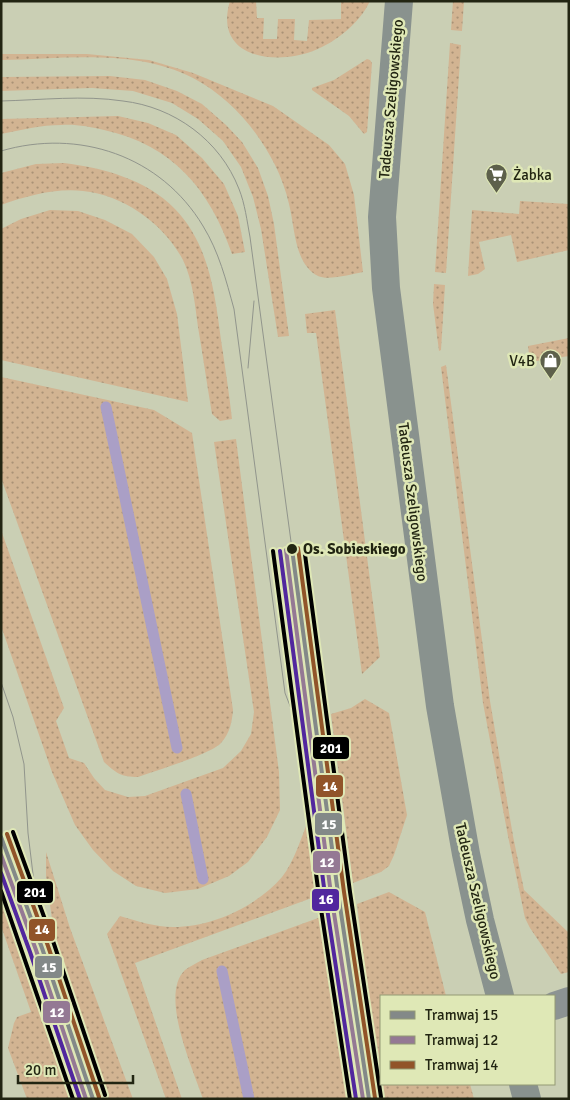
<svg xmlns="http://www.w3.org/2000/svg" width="570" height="1100" viewBox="0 0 570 1100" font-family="Signika,sans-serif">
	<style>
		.grass { fill: url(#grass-dots) }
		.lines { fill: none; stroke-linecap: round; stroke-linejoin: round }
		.stream { stroke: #aa9fc6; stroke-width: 11 }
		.street { stroke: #8c9393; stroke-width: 28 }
		.secondary { stroke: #89928e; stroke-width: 28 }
		.tram { stroke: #91958c; stroke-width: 1 }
		.tram-1-casing { stroke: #dfe8b6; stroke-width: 8 }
		.tram-2-casing { stroke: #dfe8b6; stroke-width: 8 }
		.tram-3-casing { stroke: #dfe8b6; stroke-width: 8 }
		.tram-4-casing { stroke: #dfe8b6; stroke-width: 8 }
		.tram-5-casing { stroke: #dfe8b6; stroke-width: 8 }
		.tram-6-casing { stroke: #dfe8b6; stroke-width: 8 }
		.tram-1 { stroke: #838988; stroke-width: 4 }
		.tram-2 { stroke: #947994; stroke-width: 4 }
		.tram-3 { stroke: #915429; stroke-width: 4 }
		.tram-4 { stroke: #51279e; stroke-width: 4 }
		.tram-5 { stroke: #000; stroke-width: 4 }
		.tram-6 { stroke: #000; stroke-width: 4 }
		.stop-dot { fill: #222512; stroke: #dfe8b6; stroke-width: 2 }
		.labels { text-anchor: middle; stroke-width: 5; stroke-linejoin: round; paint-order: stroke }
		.street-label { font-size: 15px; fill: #222512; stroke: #dfe8b6 }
		.poi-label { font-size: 15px; fill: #222512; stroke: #dfe8b6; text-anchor: start }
		.stop-label { font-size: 15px; font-weight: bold; fill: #222512; stroke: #dfe8b6; text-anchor: start }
		.line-badge { stroke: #dfe8b6; stroke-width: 2 }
		.badge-label { font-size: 14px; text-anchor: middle; font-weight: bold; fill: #fff }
	</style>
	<defs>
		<pattern id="grass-dots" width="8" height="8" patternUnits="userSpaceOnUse" patternTransform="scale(1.25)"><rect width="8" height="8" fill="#d2b492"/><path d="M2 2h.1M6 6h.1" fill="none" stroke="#aa9276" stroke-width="1.8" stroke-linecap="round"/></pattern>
	</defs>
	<rect width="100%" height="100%" fill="#cacfb4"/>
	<path class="grass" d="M230,1h26l1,17h7l-1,21h14l1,-20h17l-1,21 13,1 2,-21 32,-1v-18h29c-11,23 -34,41 -57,50 -39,15 -100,6 -83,-50z
		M453,1h11l-2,30 -11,-1z
		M450,43l11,2 -15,228 -11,-1z
		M1,54h86l62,6 44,13 80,33 56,39 16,19 9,31 9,77c-11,2 -35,9 -45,4 -24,-12 -23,-49 -29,-72 -3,-13 -8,-27 -14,-39 -18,-36 -46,-68 -82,-87 -58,-30 -130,-19 -192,-18z
		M367,59l3,1 2,3 -5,69 -3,2 -15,-18 -37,-26v-2l22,-8z
		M110,76l35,4 32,11 25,13 24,21 16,17 16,26 10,28 6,28 15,112 -11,1 -17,-108 -8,-32 -12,-30 -18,-26 -25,-22 -26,-16 -39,-12 -41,-3 -91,3v-14z
		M118,116l30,7 28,12 26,23 22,26 14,32 7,36 -13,2c-22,-64 -59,-109 -128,-124 -13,-3 -29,-6 -42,-5 -21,0 -41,5 -61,9v-15z
		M64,163c39,5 82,16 111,46 34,35 40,85 46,131 4,26 8,53 11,79l-12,2 -8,-7c-5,-29 -9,-58 -14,-87 -3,-22 -5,-46 -15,-67 -19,-36 -59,-65 -100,-69 -28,-3 -56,5 -82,14v-32l35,-9z
		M520,201l49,3v46l-52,12 -6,-27 -32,7 6,27 -7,5 -10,2 4,-66 47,4z
		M50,210l28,1 27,9 27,14 22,23 13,22 10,35 11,88 -187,-42v-131l20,-10z
		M434,284l11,1 -4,65 -2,1 -6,-47z
		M335,310l45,347 -18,17 -46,-341h-9l-2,-19z
		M569,338v18l-39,6 -2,-16z
		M446,365l44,336 23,135 11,54 45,43v39l-8,2 -31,-46 -5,-10 -17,-82 -25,-133 -42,-336z
		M1,377l153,33 38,23 41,277c-1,12 -3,23 -12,33 -10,11 -66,28 -83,34 -17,0 -22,-4 -34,-15l-103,-284z
		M236,439l43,333 1,38 -13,27 -19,25 -19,14 -31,13 -33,4 -29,-7 -23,-15 -20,-21 -18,-25 -23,-53 -51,-146v-96l63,178 -8,13 13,37 15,5 10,15 11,12 23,7 17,-1 78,-28 18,-17 10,-17 3,-22 -40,-270z
		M365,699l24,14 18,102 -13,40 -5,11 -8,6 -28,11 -22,-169 20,-6z
		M309,818l11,19 8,55 -193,71 47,136h-16l-59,-165 13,-18c17,5 35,11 53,11 39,0 83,-20 109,-50 12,-15 20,-41 27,-59z
		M46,852l24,76 63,171h-25l-52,-151 -10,-72z
		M1,874l78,225h-52l-19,-51 6,-25 3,-6 14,-5 -30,-86z
		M389,892l36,20 21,84h-65v88h89l4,15h-93l-24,-195z
		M332,913l28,186h-157c-10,-30 -44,-104 -18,-129 5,-4 12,-7 17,-10z"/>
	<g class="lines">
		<path class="stream" d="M106,407l71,341
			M186,794l17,85
			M222,971l27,128"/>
		<path class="street" d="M554,1006l15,-5"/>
		<path class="secondary" d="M399,1l-17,216 4,71 54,418 26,148 14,66 20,76
			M523,1084l4,15"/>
		<path class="tram" d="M1,101c40,-1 83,-6 122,0 51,6 97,39 116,88 6,15 8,32 11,48l42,312
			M1,151c78,-23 160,5 202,75 16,26 23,54 31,83l51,384 31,80 12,45
			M248,368l6,-67
			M1,682l12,35 11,47 4,69 14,115"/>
		<defs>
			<path id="tram-1" d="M292,549l46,344 31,206
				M1,837l41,111 51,151"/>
			<path id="tram-2" d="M286,550l45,344 32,205
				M1,855l35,95 50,149"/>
			<path id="tram-3" d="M298,548l46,344 31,206
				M7,834l41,112 51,151"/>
			<path id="tram-4" d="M280,551l45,344 31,204
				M1,873l29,79 50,147"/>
			<path id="tram-5" d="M304,547l46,345 31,205
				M13,832l41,112 51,151"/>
			<path id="tram-6" d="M273,551l46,345 31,203
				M1,891l72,208"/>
		</defs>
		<use href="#tram-1" class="tram-1-casing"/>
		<use href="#tram-2" class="tram-2-casing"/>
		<use href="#tram-3" class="tram-3-casing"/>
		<use href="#tram-4" class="tram-4-casing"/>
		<use href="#tram-5" class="tram-5-casing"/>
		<use href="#tram-6" class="tram-6-casing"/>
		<use href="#tram-1" class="tram-1"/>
		<use href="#tram-2" class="tram-2"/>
		<use href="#tram-3" class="tram-3"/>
		<use href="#tram-4" class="tram-4"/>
		<use href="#tram-5" class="tram-5"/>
		<use href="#tram-6" class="tram-6"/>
	</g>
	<defs>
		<symbol id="supermarket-pin" viewBox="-11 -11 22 30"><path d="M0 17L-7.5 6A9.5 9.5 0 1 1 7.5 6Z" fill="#5d604b" stroke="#dfe8b6"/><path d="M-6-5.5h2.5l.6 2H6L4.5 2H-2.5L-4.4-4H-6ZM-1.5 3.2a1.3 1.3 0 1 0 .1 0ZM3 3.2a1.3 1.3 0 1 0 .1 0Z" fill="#fff"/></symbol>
		<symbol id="shop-pin" viewBox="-11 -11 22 30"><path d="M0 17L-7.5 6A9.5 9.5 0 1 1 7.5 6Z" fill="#5d604b" stroke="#dfe8b6"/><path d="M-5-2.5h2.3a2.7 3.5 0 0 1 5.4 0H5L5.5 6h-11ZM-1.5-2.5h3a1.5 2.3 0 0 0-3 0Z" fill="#fff"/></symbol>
	</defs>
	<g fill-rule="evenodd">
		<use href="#supermarket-pin" x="484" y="162" width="25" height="34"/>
		<use href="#shop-pin" x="538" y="348" width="25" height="34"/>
	</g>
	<circle class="stop-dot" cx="292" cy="549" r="6"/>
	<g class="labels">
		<g class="street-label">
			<text transform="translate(391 99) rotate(-85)" y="5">Tadeusza Szeligowskiego</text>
			<text transform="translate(413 502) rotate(83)" y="5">Tadeusza Szeligowskiego</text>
			<text transform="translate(478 901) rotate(77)" y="5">Tadeusza Szeligowskiego</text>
		</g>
		<g class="poi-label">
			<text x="513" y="180">Żabka</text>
			<text x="535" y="366" text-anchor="end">V4B</text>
		</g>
		<g class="stop-label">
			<text x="303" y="554">Os. Sobieskiego</text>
		</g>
	</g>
	<g class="line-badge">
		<rect x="312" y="736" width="38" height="24" rx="5" fill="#000"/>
		<rect x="315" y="774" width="29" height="24" rx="5" fill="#915429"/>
		<rect x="314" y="812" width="29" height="24" rx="5" fill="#838988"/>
		<rect x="312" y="850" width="29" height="24" rx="5" fill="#947994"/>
		<rect x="16" y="880" width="38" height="24" rx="5" fill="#000"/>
		<rect x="311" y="888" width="29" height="24" rx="5" fill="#51279e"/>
		<rect x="28" y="918" width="28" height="24" rx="5" fill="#915429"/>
		<rect x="34" y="955" width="29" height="24" rx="5" fill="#838988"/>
		<rect x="42" y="1000" width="29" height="24" rx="5" fill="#947994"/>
	</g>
	<g class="badge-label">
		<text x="331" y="753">201</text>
		<text x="330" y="791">14</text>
		<text x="329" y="829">15</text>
		<text x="327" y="867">12</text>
		<text x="35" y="897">201</text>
		<text x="326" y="904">16</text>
		<text x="42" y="934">14</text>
		<text x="49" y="972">15</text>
		<text x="57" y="1017">12</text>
	</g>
	<rect width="570" height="1100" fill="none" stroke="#222512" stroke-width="5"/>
	<rect x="380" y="995" width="175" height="90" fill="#dfe8b6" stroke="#939a74"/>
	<rect x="390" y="1011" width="25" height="8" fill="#838988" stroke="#939a74"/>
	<text x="425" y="1020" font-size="15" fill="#222512">Tramwaj 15</text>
	<rect x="390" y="1036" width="25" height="8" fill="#947994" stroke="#939a74"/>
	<text x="425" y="1045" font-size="15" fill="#222512">Tramwaj 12</text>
	<rect x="390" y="1061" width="25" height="8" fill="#915429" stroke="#939a74"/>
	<text x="425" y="1070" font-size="15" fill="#222512">Tramwaj 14</text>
	<path d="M18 1075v8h115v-8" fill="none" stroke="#222512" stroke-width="2.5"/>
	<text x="25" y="1075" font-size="15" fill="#222512" stroke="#dfe8b6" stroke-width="4" paint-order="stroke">20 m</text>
</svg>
